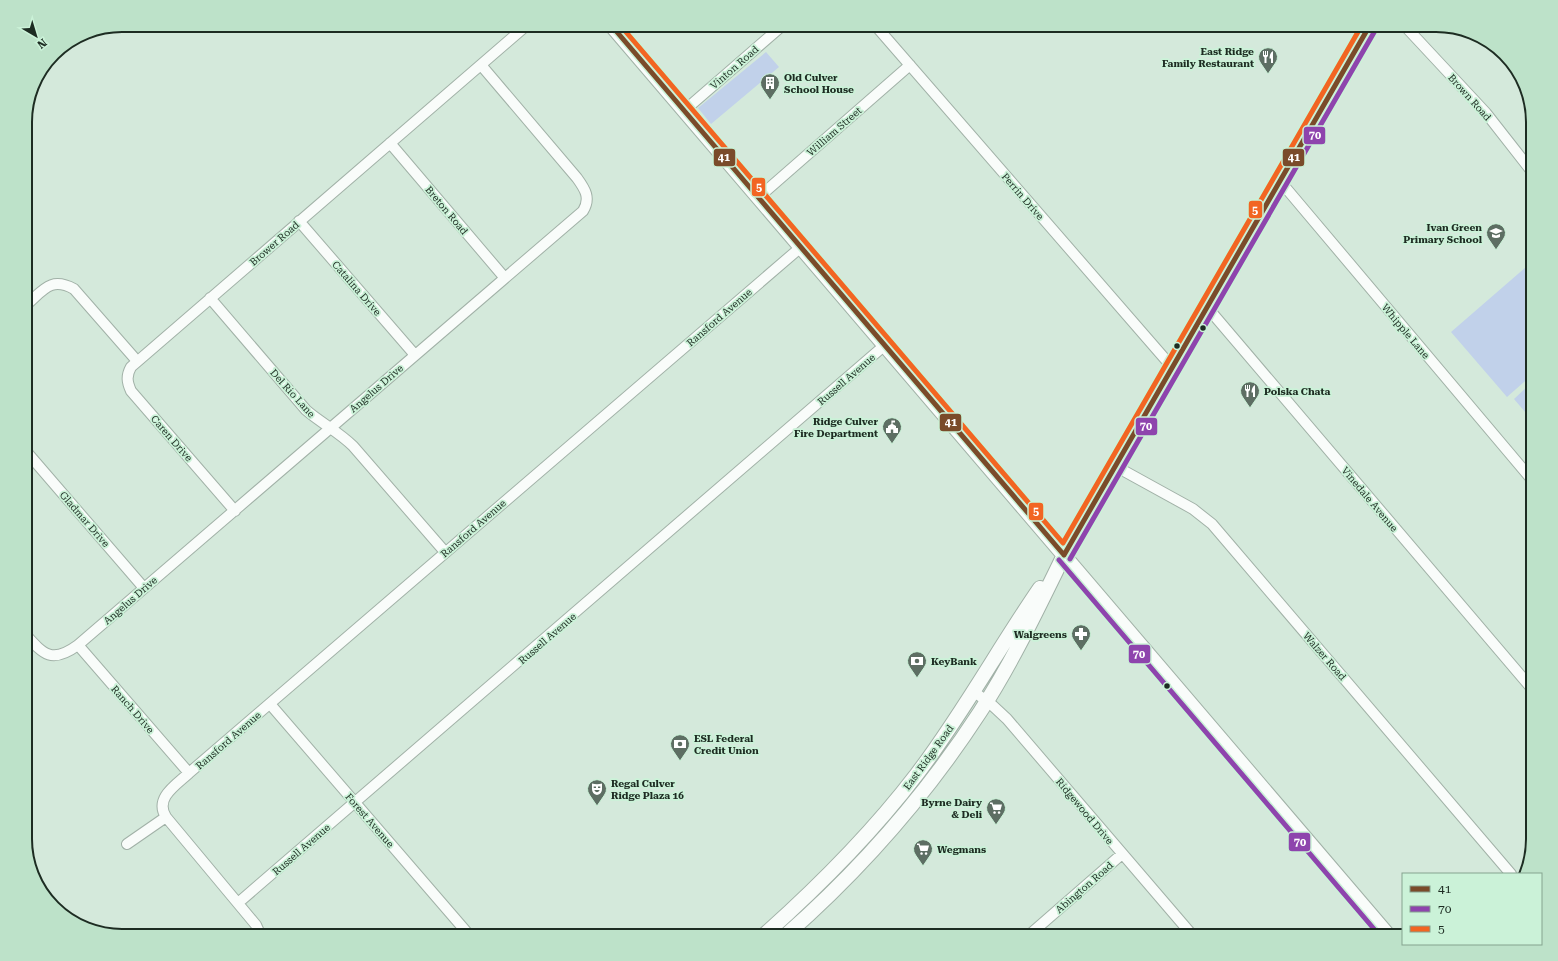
<svg xmlns="http://www.w3.org/2000/svg" width="1558" height="961" viewBox="0 0 1558 961" font-family="'Roboto Serif',serif">
	<style>
		.green { fill: #c1d1ea }
		.lines { fill: none; stroke-linecap: round; stroke-linejoin: round }
		.minor-casing { stroke: #a1b1a7; stroke-width: 12 }
		.secondary-casing { stroke: #a1b1a7; stroke-width: 16 }
		.minor { stroke: #f9fcfa; stroke-width: 10 }
		.secondary { stroke: #f9fcfa; stroke-width: 14 }
		.bus-1-casing { stroke: #cbf2d8; stroke-width: 8 }
		.bus-2-casing { stroke: #cbf2d8; stroke-width: 8 }
		.bus-3-casing { stroke: #cbf2d8; stroke-width: 8 }
		.bus-1 { stroke: #7a4b2a; stroke-width: 5 }
		.bus-2 { stroke: #8e44ad; stroke-width: 5 }
		.bus-3 { stroke: #f26522; stroke-width: 5 }
		.bus-dot { fill: #1d2c22; stroke: #cbf2d8; stroke-width: 1.5 }
		.labels { text-anchor: middle; stroke-width: 3.5; stroke-linejoin: round; paint-order: stroke }
		.poi-label { font-size: 10px; font-weight: bold; fill: #1d2c22; stroke: #cbf2d8; text-anchor: start }
		.street-label { font-size: 10px; fill: #1d2c22; stroke: #cbf2d8 }
		.rim { fill: none; stroke: #1d2c22; stroke-width: 2 }
		.line-badge { stroke: #cbf2d8; stroke-width: 1.5 }
		.badge-label { font-size: 11px; text-anchor: middle; font-weight: bold; fill: #fff }
	</style>
	<rect width="100%" height="100%" fill="#d4e9db"/>
	<path class="green" d="M766,52l13,15 -68,57 -13,-16z
		M1533,261v113l-26,23 -56,-65z
		M1533,381v40l-19,-22z"/>
	<g class="lines">
		<defs>
			<path id="minor" d="M875,25l297,342
				M1404,25l82,88 47,60
				M685,110l98,-85
				M390,143l114,134
				M1280,181l253,300
				M759,197l151,-132
				M299,221l116,134
				M210,298l96,112c15,13 33,22 47,36l92,106
				M25,306c18,-15 25,-30 49,-17l63,72
				M1207,307l326,383
				M25,450l119,138
				M1115,466l78,43 19,15 299,350
				M235,511l-104,-120c-4,-9 -5,-15 0,-24l396,-342
				M25,634c19,21 27,30 53,11l505,-434c8,-13 2,-22 -6,-33l-96,-113
				M78,645l111,128
				M973,691l19,14 15,14 186,217
				M270,704l200,232
				M127,844l39,-27
				M238,903l647,-558
				M261,936l-5,-11 -90,-108c-12,-19 10,-32 23,-44l612,-526
				M1028,936l94,-82"/>
			<path id="secondary" d="M611,25l778,911
				M763,936c55,-49 109,-103 154,-162 45,-59 81,-125 123,-186
				M785,936c74,-65 141,-141 195,-224 32,-49 58,-104 84,-157l306,-530"/>
		</defs>
		<use href="#minor" class="minor-casing"/>
		<use href="#secondary" class="secondary-casing"/>
		<use href="#minor" class="minor"/>
		<use href="#secondary" class="secondary"/>
		<defs>
			<path id="bus-1" d="M611,25l453,530
				M1064,555l306,-530"/>
			<path id="bus-2" d="M1070,559l306,-530
				M1059,560l321,376"/>
			<path id="bus-3" d="M620,25l443,518 299,-518"/>
		</defs>
		<use href="#bus-1" class="bus-1-casing"/>
		<use href="#bus-2" class="bus-2-casing"/>
		<use href="#bus-3" class="bus-3-casing"/>
		<use href="#bus-1" class="bus-1"/>
		<use href="#bus-2" class="bus-2"/>
		<use href="#bus-3" class="bus-3"/>
	</g>
	<defs>
		<symbol id="restaurant-pin" viewBox="-11 -11 22 30"><path d="M0 17L-7.5 6A9.5 9.5 0 1 1 7.5 6Z" fill="#5d6e63" stroke="#cbf2d8"/><path d="M-5-6h1v4h1v-4h1v4h1v-4h1v5L-1.5 .5V6h-2V.5L-5-1ZM5-6V6H3V1.5H1.5Q1.5-4 5-6Z" fill="#fff"/></symbol>
		<symbol id="building-pin" viewBox="-11 -11 22 30"><path d="M0 17L-7.5 6A9.5 9.5 0 1 1 7.5 6Z" fill="#5d6e63" stroke="#cbf2d8"/><path d="M-4-6H4V6H1V3H-1V6H-4ZM-2.5-4.3h1.7v1.8h-1.7ZM.8-4.3h1.7v1.8H.8ZM-2.5-1h1.7V.8h-1.7ZM.8-1h1.7V.8H.8Z" fill="#fff"/></symbol>
		<symbol id="school-pin" viewBox="-11 -11 22 30"><path d="M0 17L-7.5 6A9.5 9.5 0 1 1 7.5 6Z" fill="#5d6e63" stroke="#cbf2d8"/><path d="M0-5L7-2L0 1L-7-2ZM-4 1L0 2.5L4 1V4Q0 6-4 4Z" fill="#fff"/></symbol>
		<symbol id="civic-pin" viewBox="-11 -11 22 30"><path d="M0 17L-7.5 6A9.5 9.5 0 1 1 7.5 6Z" fill="#5d6e63" stroke="#cbf2d8"/><path d="M-.6-6.5H3V-4.5H.6V-3L4-1V1h2V6H-6V1h2V-1L-.6-3ZM-1.2 2.5V6h2.4V2.5Z" fill="#fff"/></symbol>
		<symbol id="pharmacy-pin" viewBox="-11 -11 22 30"><path d="M0 17L-7.5 6A9.5 9.5 0 1 1 7.5 6Z" fill="#5d6e63" stroke="#cbf2d8"/><path d="M-2-6h4v4h4v4h-4v4h-4v-4h-4v-4h4Z" fill="#fff"/></symbol>
		<symbol id="bank-pin" viewBox="-11 -11 22 30"><path d="M0 17L-7.5 6A9.5 9.5 0 1 1 7.5 6Z" fill="#5d6e63" stroke="#cbf2d8"/><path d="M-6-4H6V4H-6ZM0-2.3a2.3 2.3 0 1 0 0 4.6a2.3 2.3 0 1 0 0-4.6Z" fill="#fff"/></symbol>
		<symbol id="theatre-pin" viewBox="-11 -11 22 30"><path d="M0 17L-7.5 6A9.5 9.5 0 1 1 7.5 6Z" fill="#5d6e63" stroke="#cbf2d8"/><path d="M-5-5.5Q0-4 5-5.5V0Q5 5 0 6Q-5 5-5 0ZM-3.3-2.5H-1v1.5H-3.3ZM1-2.5H3.3v1.5H1ZM-2.8 1Q0 5.5 2.8 1Z" fill="#fff"/></symbol>
		<symbol id="supermarket-pin" viewBox="-11 -11 22 30"><path d="M0 17L-7.5 6A9.5 9.5 0 1 1 7.5 6Z" fill="#5d6e63" stroke="#cbf2d8"/><path d="M-6-5.5h2.5l.6 2H6L4.5 2H-2.5L-4.4-4H-6ZM-1.5 3.2a1.3 1.3 0 1 0 .1 0ZM3 3.2a1.3 1.3 0 1 0 .1 0Z" fill="#fff"/></symbol>
	</defs>
	<g fill-rule="evenodd">
		<use href="#restaurant-pin" x="1257" y="46" width="22" height="30"/>
		<use href="#building-pin" x="759" y="72" width="22" height="30"/>
		<use href="#school-pin" x="1485" y="222" width="22" height="30"/>
		<use href="#restaurant-pin" x="1239" y="380" width="22" height="30"/>
		<use href="#civic-pin" x="881" y="416" width="22" height="30"/>
		<use href="#pharmacy-pin" x="1070" y="623" width="22" height="30"/>
		<use href="#bank-pin" x="906" y="650" width="22" height="30"/>
		<use href="#bank-pin" x="669" y="733" width="22" height="30"/>
		<use href="#theatre-pin" x="586" y="778" width="22" height="30"/>
		<use href="#supermarket-pin" x="985" y="797" width="22" height="30"/>
		<use href="#supermarket-pin" x="912" y="838" width="22" height="30"/>
	</g>
	<g class="bus-dot">
		<circle cx="1203" cy="328" r="3.5"/>
		<circle cx="1177" cy="346" r="3.5"/>
		<circle cx="1167" cy="686" r="3.5"/>
	</g>
	<g class="labels">
		<g class="poi-label">
			<text x="1254" y="55" text-anchor="end">East Ridge<tspan x="1254" dy="12">Family Restaurant</tspan></text>
			<text x="784" y="81">Old Culver<tspan x="784" dy="12">School House</tspan></text>
			<text x="1482" y="231" text-anchor="end">Ivan Green<tspan x="1482" dy="12">Primary School</tspan></text>
			<text x="1264" y="395">Polska Chata</text>
			<text x="878" y="425" text-anchor="end">Ridge Culver<tspan x="878" dy="12">Fire Department</tspan></text>
			<text x="1067" y="638" text-anchor="end">Walgreens</text>
			<text x="931" y="665">KeyBank</text>
			<text x="694" y="742">ESL Federal<tspan x="694" dy="12">Credit Union</tspan></text>
			<text x="611" y="787">Regal Culver<tspan x="611" dy="12">Ridge Plaza 16</tspan></text>
			<text x="982" y="806" text-anchor="end">Byrne Dairy<tspan x="982" dy="12">&amp; Deli</tspan></text>
			<text x="937" y="853">Wegmans</text>
		</g>
		<g class="street-label">
			<text transform="translate(734 67) rotate(-41)" y="4">Vinton Road</text>
			<text transform="translate(1470 97) rotate(48)" y="4">Brown Road</text>
			<text transform="translate(834 131) rotate(-41)" y="4">William Street</text>
			<text transform="translate(1023 196) rotate(49)" y="4">Perrin Drive</text>
			<text transform="translate(447 210) rotate(50)" y="4">Breton Road</text>
			<text transform="translate(274 243) rotate(-41)" y="4">Brower Road</text>
			<text transform="translate(357 288) rotate(49)" y="4">Catalina Drive</text>
			<text transform="translate(719 317) rotate(-41)" y="4">Ransford Avenue</text>
			<text transform="translate(1406 331) rotate(50)" y="4">Whipple Lane</text>
			<text transform="translate(846 379) rotate(-41)" y="4">Russell Avenue</text>
			<text transform="translate(376 388) rotate(-41)" y="4">Angelus Drive</text>
			<text transform="translate(293 393) rotate(48)" y="4">Del Rio Lane</text>
			<text transform="translate(172 438) rotate(49)" y="4">Caren Drive</text>
			<text transform="translate(1370 499) rotate(50)" y="4">Vinedale Avenue</text>
			<text transform="translate(85 519) rotate(49)" y="4">Gladmar Drive</text>
			<text transform="translate(473 528) rotate(-41)" y="4">Ransford Avenue</text>
			<text transform="translate(130 600) rotate(-41)" y="4">Angelus Drive</text>
			<text transform="translate(547 638) rotate(-41)" y="4">Russell Avenue</text>
			<text transform="translate(1325 656) rotate(49)" y="4">Walzer Road</text>
			<text transform="translate(133 709) rotate(49)" y="4">Ranch Drive</text>
			<text transform="translate(228 740) rotate(-41)" y="4">Ransford Avenue</text>
			<text transform="translate(928 757) rotate(-54)" y="4">East Ridge Road</text>
			<text transform="translate(1085 811) rotate(50)" y="4">Ridgewood Drive</text>
			<text transform="translate(370 820) rotate(49)" y="4">Forest Avenue</text>
			<text transform="translate(301 849) rotate(-41)" y="4">Russell Avenue</text>
			<text transform="translate(1084 887) rotate(-41)" y="4">Abington Road</text>
		</g>
	</g>
	<path d="M0 0H1558V961H0ZM122 32H1436A90 90 0 0 1 1526 122V839A90 90 0 0 1 1436 929H122A90 90 0 0 1 32 839V122A90 90 0 0 1 122 32Z" fill="#bde2c9" fill-rule="evenodd"/>
	<path class="rim" d="M122 32H1436A90 90 0 0 1 1526 122V839A90 90 0 0 1 1436 929H122A90 90 0 0 1 32 839V122A90 90 0 0 1 122 32Z"/>
	<g class="line-badge">
		<rect x="1303" y="126" width="23" height="19" rx="4" fill="#8e44ad"/>
		<rect x="713" y="148" width="23" height="19" rx="4" fill="#7a4b2a"/>
		<rect x="1282" y="148" width="23" height="19" rx="4" fill="#7a4b2a"/>
		<rect x="751" y="177" width="15" height="20" rx="4" fill="#f26522"/>
		<rect x="1248" y="200" width="15" height="19" rx="4" fill="#f26522"/>
		<rect x="939" y="413" width="23" height="19" rx="4" fill="#7a4b2a"/>
		<rect x="1135" y="417" width="23" height="19" rx="4" fill="#8e44ad"/>
		<rect x="1028" y="502" width="16" height="19" rx="4" fill="#f26522"/>
		<rect x="1128" y="644" width="23" height="20" rx="4" fill="#8e44ad"/>
		<rect x="1288" y="832" width="23" height="20" rx="4" fill="#8e44ad"/>
	</g>
	<g class="badge-label">
		<text x="1315" y="139">70</text>
		<text x="724" y="161">41</text>
		<text x="1294" y="161">41</text>
		<text x="759" y="191">5</text>
		<text x="1255" y="214">5</text>
		<text x="951" y="426">41</text>
		<text x="1146" y="430">70</text>
		<text x="1036" y="515">5</text>
		<text x="1139" y="658">70</text>
		<text x="1300" y="846">70</text>
	</g>
	<rect x="1402" y="873" width="140" height="72" fill="#cbf2d8" stroke="#85a38f"/>
	<rect x="1410" y="886" width="20" height="6" fill="#7a4b2a" stroke="#85a38f"/>
	<text x="1438" y="893" font-size="12" fill="#1d2c22">41</text>
	<rect x="1410" y="906" width="20" height="6" fill="#8e44ad" stroke="#85a38f"/>
	<text x="1438" y="913" font-size="12" fill="#1d2c22">70</text>
	<rect x="1410" y="926" width="20" height="6" fill="#f26522" stroke="#85a38f"/>
	<text x="1438" y="933" font-size="12" fill="#1d2c22">5</text>
	<g transform="translate(36 36) rotate(142)" stroke="#cbf2d8" stroke-width="3" paint-order="stroke">
	<path d="M0-3L7 15L0 10L-7 15Z" fill="#1d2c22"/>
	<text y="-6" font-size="11" font-weight="bold" text-anchor="middle" fill="#1d2c22">N</text>
	</g>
</svg>
